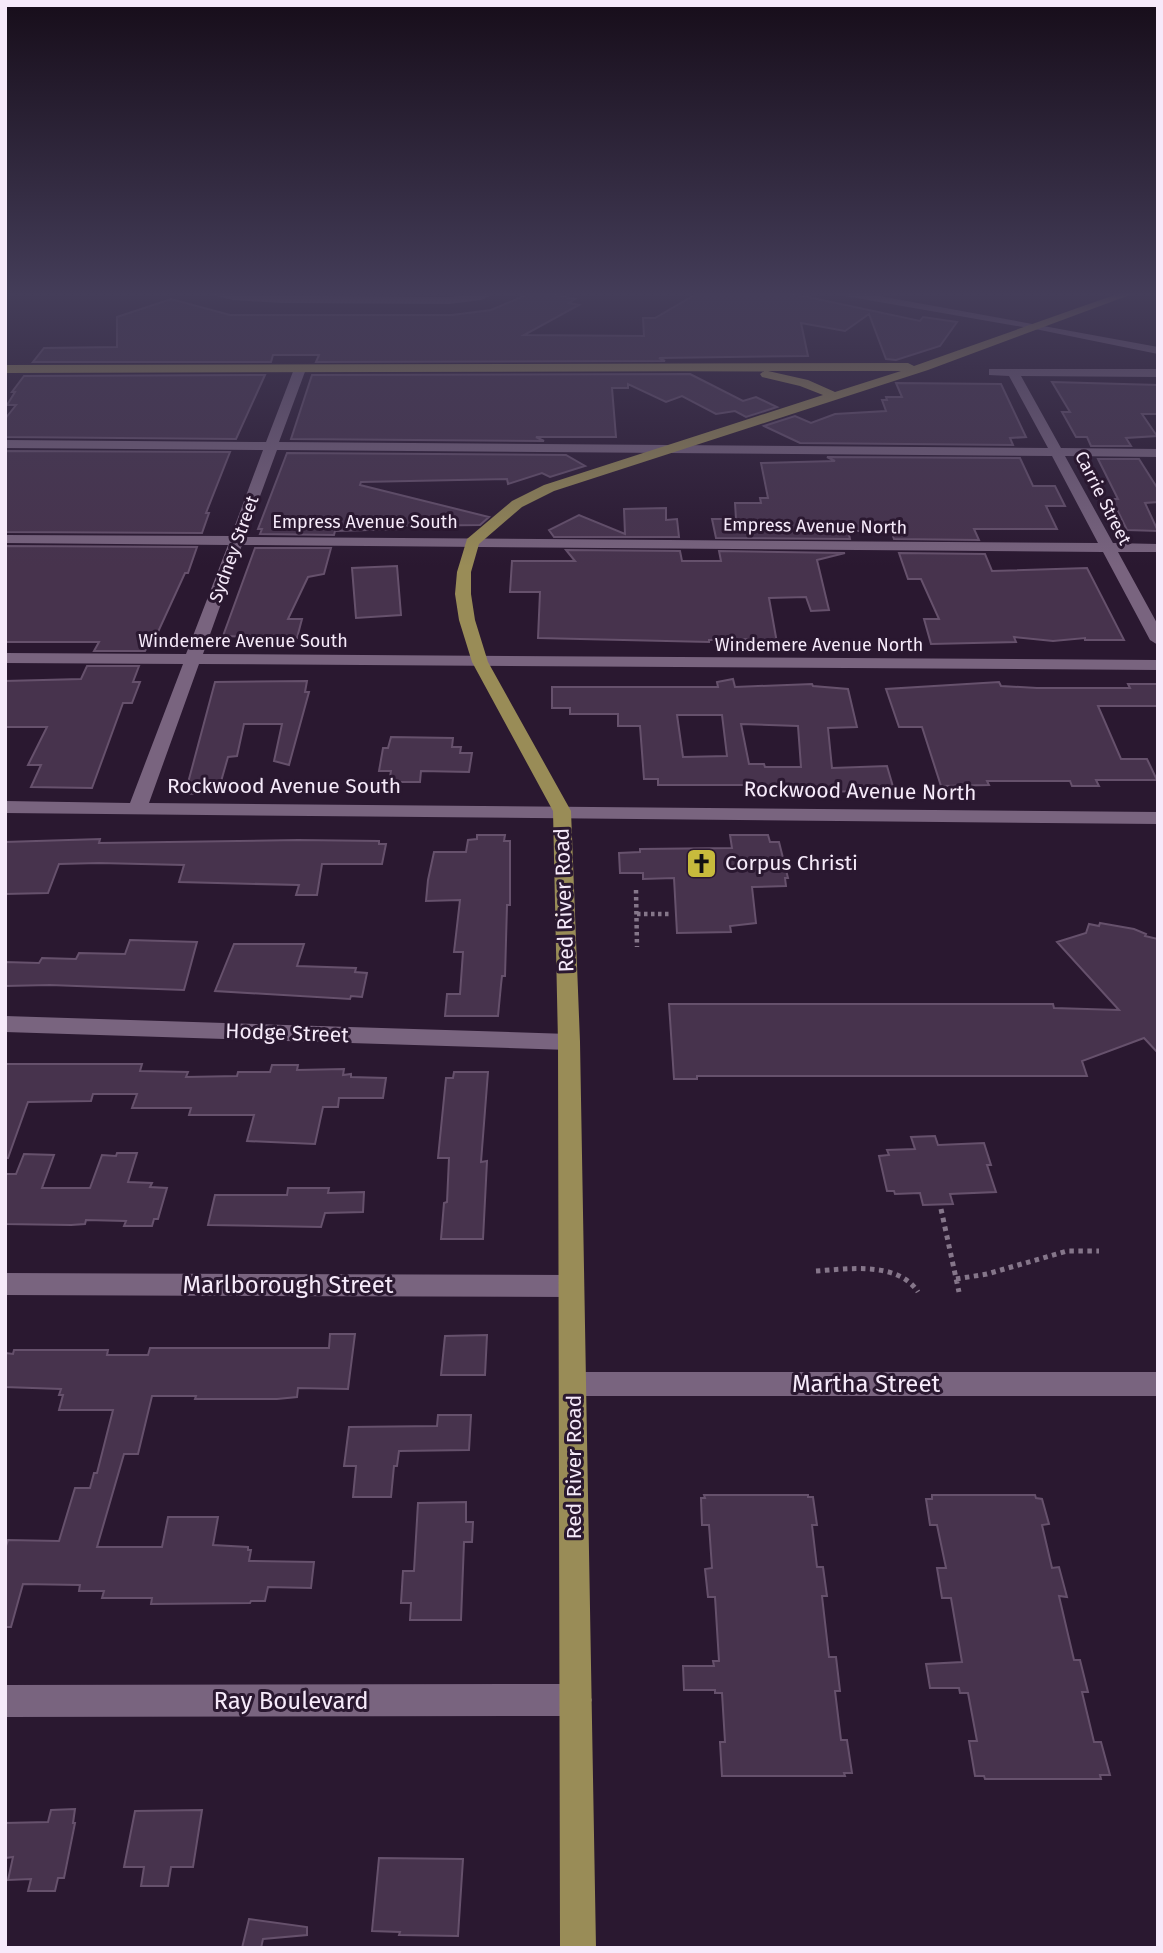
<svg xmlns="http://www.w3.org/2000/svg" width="1163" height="1953" viewBox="0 0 1163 1953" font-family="'Fira Sans',sans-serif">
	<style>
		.building { fill: #47334d; stroke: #66516c; stroke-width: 2; fill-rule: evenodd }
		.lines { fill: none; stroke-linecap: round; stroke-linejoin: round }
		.path-far1 { stroke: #85768a; stroke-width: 4.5; stroke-dasharray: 3.5 3.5; stroke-linecap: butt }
		.path { stroke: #85768a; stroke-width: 5; stroke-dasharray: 4.5 4.5; stroke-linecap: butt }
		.minor { fill: #79647f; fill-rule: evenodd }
		.major { fill: #998c57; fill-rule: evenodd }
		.labels { text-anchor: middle; stroke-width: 6; stroke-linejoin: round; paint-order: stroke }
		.far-street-label { font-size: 18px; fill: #f6eafa; stroke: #2a1830 }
		.street-label { font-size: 21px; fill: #f6eafa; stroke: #2a1830 }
		.poi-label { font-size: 21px; fill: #f6eafa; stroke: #2a1830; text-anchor: start }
		.near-street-label { font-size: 24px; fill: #f6eafa; stroke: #2a1830 }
	</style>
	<rect width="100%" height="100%" fill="#2a1830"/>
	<path class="building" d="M531,293h15l29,6 -6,4 10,2 -55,30 120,1 -1,-18h12l43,-25h91l131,28 3,-4 34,5 -17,24 -44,14 -10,-1 -17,-45 -24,17 -44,-8 7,33 -149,2 6,3 -349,1 3,-7h-46l-2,7h-238l11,-14 73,-1v-30l54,-18 59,16h222l39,-5z
		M690,374l53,27 13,-4 21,10 -31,10 -11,-6 -19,3 -34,-18 -16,6 -38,-18v4h-16l4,49h-80l8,4 -253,-2 21,-64z
		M265,375l-29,64 -231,-2v-18l11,-14h-9l8,-13h-3l12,-16z
		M1052,382l106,3v29h-16l15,22 -31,2 5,8h-40l-4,-9h-11l-14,-25h8z
		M896,383l105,1 25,53 -16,1 3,7 -213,-2 -36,-17 31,-10 16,7 24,-9 51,-3 -4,-11h5l-1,-3h16z
		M5,451l225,1 -24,61h3l-7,20 -197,-1z
		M287,453l279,2 19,11 -35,11 -8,-4 -34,11 -1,-5 -146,3 -1,3 129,32 -9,8 -75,1 -3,3 -67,2 -1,4 -74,-1 2,-5h-4z
		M827,457l193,1 13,28h22l10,20h-19l11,23h-83l5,11 -85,-1 -3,-8h-43l2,8 -134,-1 -4,-19h24l-1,-16h26l-1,-5h8l-7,-35 74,-2z
		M1098,459h41l19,30v13l-13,1 13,28 -31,-1 -15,-31h6z
		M666,508v12l11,-1 2,18h-125l-5,-7 30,-15 46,19 -1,-25z
		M5,546l192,1 -9,26h-3l-27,59h-3l-10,19h-51l5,-9h-94z
		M255,548h76l-7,26 -16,3 -20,42h14l-5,19 -74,-2z
		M566,550l114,1 2,10h39l-2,-10 126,2 -28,7 12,50 -18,1 -5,-14 -37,1 8,45 -22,-1 -1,-3 -45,1v2l-171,-4 2,-46h-30l2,-31h63z
		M899,553l86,1 7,17 95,-3 37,72h-39v-2l-32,3 -39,-4 2,5 -85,2 -7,-25h15l-18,-40h-13z
		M397,566l4,49 -45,3 -4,-50z
		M87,666h52l-6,16h7l-8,21h-9l-31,85 -61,-1 10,-22h-13l19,-38h-42v-46l76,-2z
		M733,679l2,8 77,-3 1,2 35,3 9,38 -29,1 4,40 55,-2 7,24 -69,2 -1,-5 -71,2v-4h-95v-6h-14l-4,-53h-22v-12h-48v-6h-18v-21h166l-1,-5zM677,715h45l5,41 -44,1zM741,724l57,2 3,41h-36l-1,-3h-15z
		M307,681l-2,11h4l-20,73 -15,-4 8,-37h-38l-7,32 -9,1 -8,28h-6l-2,8 -27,1 30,-112z
		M999,682l2,4 36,2h93l-2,-4h30v22h-60l23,53h26l10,21h-61l3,6h-27l-2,-5h-83l2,4 -48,1 -19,-59h-23l-13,-38z
		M391,737l62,1 -1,9h9l-1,6h12l-3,19 -48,-1 -1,11h-31l2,-11h-12l4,-23h5z
		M477,835h28l-1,6h6v64h-3l-2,71h-3l-1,9 -3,31h-53l2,-22h13l3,-42h-9l6,-52 -34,1 2,-21 6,-28h32l2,-12 9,-1z
		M730,835h38l2,7h9l9,36h-3l1,8 -34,1 4,36 -26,3 1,6 -54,1 -3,-55 -31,1v-6h-23l-1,-20 21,-1v-3l92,-1z
		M100,839l-1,4 199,-3 81,1v3h7l-4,20h-60l-5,31h-21l3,-10 -120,-3 5,-17 -85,-2 -40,1 -11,29 -43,1v-52z
		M1100,923l34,6 12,5 -1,2 13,3v114l-14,-15 -62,23 5,15h-390v3h-23l-5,-75h384l1,4 65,2 -62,-68 29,-9 3,-9 10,2z
		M130,940l67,2 -13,48 -134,-5 -45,1v-24l34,1 3,-5 34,1 3,-6 46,1z
		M234,944h70l-7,22 59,2 -1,4 12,1 -5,24 -11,-1 -1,3 -135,-8z
		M5,1064h137l-2,7 48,1 -2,5 51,-1 1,-4h32l2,-7h26l-1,5 47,-1 -1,6 8,-1v3l35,1 -3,20h-44l-1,9h-15l-8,37 -68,-3 7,-26h-65l2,-7h-59l5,-14h-44l-2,7 -63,1 -20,56h-3z
		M454,1072h34l-7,90 6,-1 -4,78h-42l3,-36 3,-1 2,-44h-11l8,-80h7z
		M935,1136l3,9 46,-2 7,22h-4l9,27 -46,2 3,10 -30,1 -3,-12 -25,1 -1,-3h-7l-8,-35 10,-1 -2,-5 28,-1 -4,-12z
		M117,1153h20l-9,29 24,1 -2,4 17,1 -9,31h-4l-2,7h-28l2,-5 -40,-1 -1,4 -14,1 -66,-1v-50h11l8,-20 30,1 -12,33h48l12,-33 14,1z
		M288,1188h41l-1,5 36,-1 -1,20 -38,1 -4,14 -113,-2 7,-30h72z
		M330,1334h25l-7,55 -50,-1 -1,9 -20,2h-82l1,-3h-44l-14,58h-14l-27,93h65l6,-30h50l-5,28 35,2v3h3l-2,11 65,1 -3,26 -43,-1 -3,14h-14l-1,2 -99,1 1,-6h-50l2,-7h-25l1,-6 -57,-1 -12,43h-6v-78l3,-9 51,1 16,-53h15l4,-15h3l16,-63h-54l4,-15h-4l2,-6 -56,-2v-34l8,1 1,-4h94l-1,5h41l2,-7h179z
		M487,1335l-2,40h-44l4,-39z
		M438,1415h33l-2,35 -70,1 -2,15h-3l-3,31h-38l3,-31h-12l5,-39 88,-1z
		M704,1495h104v2h5l4,28h-5l5,42h6l4,29h-5l7,61h7l4,34h-5l6,49h6l5,33h-8l1,3h-123l-2,-34h5l-3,-49h-7v-3h-31l-1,-24h31l-1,-5h6l-4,-64h-7l-3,-28 7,-1 -3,-43h-7l-1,-27h4z
		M932,1495h103l1,3 6,1 7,25 -7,1 10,43 7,-1 8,30 -8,-1 15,64h6l8,32h-6l12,50h7l9,33h-10l1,4h-116l-1,-3h-9l-6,-35h8l-9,-48h-8l-1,-5h-29l-4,-24 36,-2 -11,-64h-9l-5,-30h9l-9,-43h-7l-4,-26h6z
		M466,1502v20h7l-1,20h-8l-3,78h-51l1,-17h-10l2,-32h11l4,-68z
		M75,1809l-2,14h2l-11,55h-6l-3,13h-27l3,-12 -23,1 5,-23 -8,1v-35l43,-1 3,-12z
		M202,1810l-9,57h-22l-3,19h-27l3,-19h-20l11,-56z
		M379,1858l84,1 -5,77 -59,-1 1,-3 -28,-1z
		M249,1919l58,8v8l-44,4 -2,9h-19z"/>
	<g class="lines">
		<path class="path-far1" d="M636,890l1,57
			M637,914h35"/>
		<path class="path" d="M941,1209l18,83
			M816,1271c32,-2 82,-10 102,21
			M956,1279l31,-5 80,-23h32"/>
		<path class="minor" d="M204,293l78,3 167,1 47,-4 -15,7 -32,4 -167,-1 -49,-3z
			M840,293h23l295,54v7l-118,-24 -195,-34z
			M300,365l6,4 -27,73 769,6 -39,-72 -20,-1v-6h169v8l-137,-1 40,72 97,1v8l-93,-1 48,87 45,1v8h-40l40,73v20l-8,-5 -47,-88 -861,-7 -39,109 955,6v10l-959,-6 -50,139 1009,9v12l-1153,-11v-12l125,2 53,-139 -178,-1v-10l181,1 42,-109 -223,-2v-8l226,1 32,-86 -258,-2v-8l261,2 28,-73zM277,450l775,6 46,87 -853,-6z
			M5,1016l564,18 8,2 3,6 -3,6 -8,2 -564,-18z
			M5,1273l566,2 9,3 4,8 -4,8 -9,3 -566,-2z
			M573,1372h585v24h-585l-10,-4 -4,-8 4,-8z
			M576,1684l11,5 5,11 -5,11 -11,5 -571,1v-32z"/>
		<path class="major" d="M1120,293h15l-207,77 -374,121 -32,16 -43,37 -8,28v22l4,26 13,42 83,149 9,231 16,906h-36l-2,-906 -5,-231 -81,-149 -13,-42 -4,-26 2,-22 10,-33 45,-38 32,-16 279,-90 -23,-9 -38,-9 -2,-3 4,-3 -759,2v-8l903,-2 6,3zM768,371h133l-66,21 -27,-12z"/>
	</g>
	<linearGradient id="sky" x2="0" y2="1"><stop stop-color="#170d1a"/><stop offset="0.52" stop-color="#443d59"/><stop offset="1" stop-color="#443d59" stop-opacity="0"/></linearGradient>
	<rect width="1163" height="566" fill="url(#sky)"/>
	<defs>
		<symbol id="church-square" viewBox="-11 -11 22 22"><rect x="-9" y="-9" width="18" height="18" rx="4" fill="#c7bb3c" stroke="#2a1830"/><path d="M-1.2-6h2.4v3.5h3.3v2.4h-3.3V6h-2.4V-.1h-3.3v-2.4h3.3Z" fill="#111"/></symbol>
	</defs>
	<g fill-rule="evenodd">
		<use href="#church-square" x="684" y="846" width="35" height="35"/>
	</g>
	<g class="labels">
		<g class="far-street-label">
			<text transform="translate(1103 498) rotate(63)" y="6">Carrie Street</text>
			<text x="365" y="528">Empress Avenue South</text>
			<text transform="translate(815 526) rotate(1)" y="6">Empress Avenue North</text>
			<text transform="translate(234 549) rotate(-70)" y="6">Sydney Street</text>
			<text x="243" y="647">Windemere Avenue South</text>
			<text x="819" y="651">Windemere Avenue North</text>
		</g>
		<g class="street-label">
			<text x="284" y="793">Rockwood Avenue South</text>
			<text transform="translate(860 791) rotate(1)" y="7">Rockwood Avenue North</text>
			<text transform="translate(564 900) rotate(-92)" y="7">Red River Road</text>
			<text transform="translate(287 1033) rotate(2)" y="7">Hodge Street</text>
			<text transform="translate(574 1467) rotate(-90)" y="7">Red River Road</text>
		</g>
		<g class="poi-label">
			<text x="725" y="870">Corpus Christi</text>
		</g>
		<g class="near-street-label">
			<text x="288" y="1293">Marlborough Street</text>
			<text x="866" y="1392">Martha Street</text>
			<text x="291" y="1709">Ray Boulevard</text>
		</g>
	</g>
	<rect width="1163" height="1953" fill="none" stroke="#f6eafa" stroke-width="14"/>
</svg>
